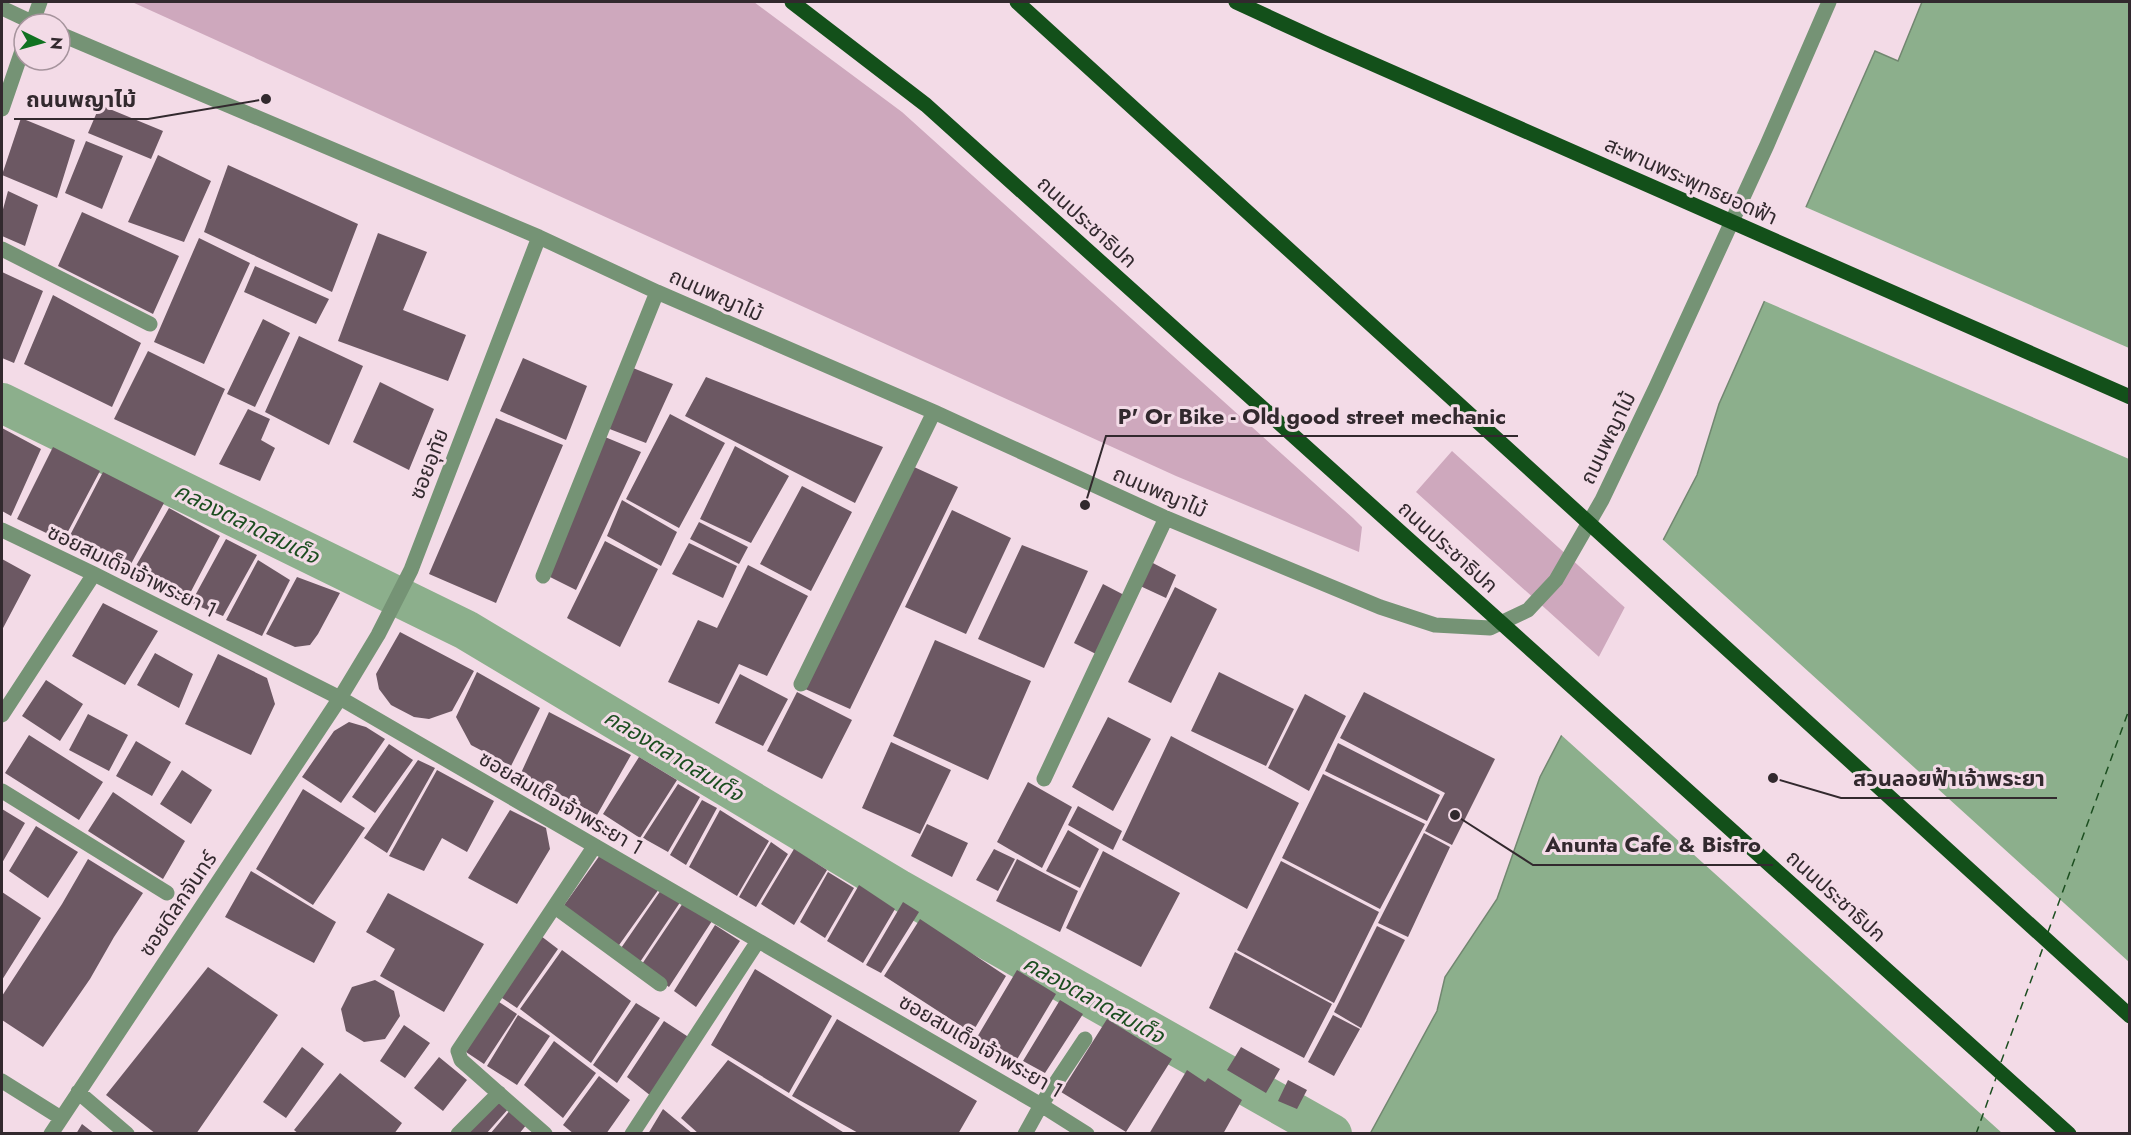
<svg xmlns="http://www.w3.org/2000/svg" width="2131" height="1135" viewBox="0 0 2131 1135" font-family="Jost,'Noto Sans Thai',sans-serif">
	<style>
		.green { fill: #cea8bd }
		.water { fill: #8caf8c; stroke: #718770; stroke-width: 1.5 }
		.pier { fill: #f3dbe7 }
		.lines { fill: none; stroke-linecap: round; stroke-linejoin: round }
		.canal { stroke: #8caf8c; stroke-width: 40 }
		.ferry { stroke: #1c4e20; stroke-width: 1.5; stroke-dasharray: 8 6; stroke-linecap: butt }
		.building { fill: #6c5863 }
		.minor { stroke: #759375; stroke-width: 15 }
		.major { stroke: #13501a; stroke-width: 15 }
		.labels { text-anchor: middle; stroke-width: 6; stroke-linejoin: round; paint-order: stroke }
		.street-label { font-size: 21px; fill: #32292e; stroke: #f3dbe7 }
		.water-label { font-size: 22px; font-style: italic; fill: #1c4e20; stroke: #f3dbe7 }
		.leader { fill: none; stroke: #32292e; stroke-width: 2 }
		.callout-dot { fill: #32292e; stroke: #f3dbe7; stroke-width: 2 }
		.callout-label { font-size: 22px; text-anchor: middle; font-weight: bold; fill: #32292e; stroke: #f3dbe7; stroke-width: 6; stroke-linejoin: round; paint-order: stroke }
	</style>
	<rect width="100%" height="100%" fill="#f3dbe7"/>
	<path class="green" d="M132,2h622l148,110 451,406 9,9 -3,25 -183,-76z
		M1452,451l677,613v69h-2l-711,-641z"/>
	<path class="water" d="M1922,2h207v1131l-759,1 67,-123 8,-34 52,-78 43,-122 157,-302 22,-71 156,-353 23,10z"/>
	<path class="pier" d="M1803,206l326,142v111l-367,-159z
		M1661,538l468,424v171h-127l-443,-400z"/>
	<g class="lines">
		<path class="canal" d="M2,403l464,227 432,259 434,245"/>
		<path class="ferry" d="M2048,932l82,-225
			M2001,1062l43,-117
			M1976,1134l20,-56"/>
	</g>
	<path class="building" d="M100,105l63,26 -12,28 -63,-26z
		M21,118l54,22 -18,58 -55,-23z
		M86,141l37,15 -21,53 -37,-16z
		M158,155l53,26 -27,61 -56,-20z
		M228,165l130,59 -26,68 -128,-60z
		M8,191l30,14 -13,41 -23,-10v-23z
		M82,212l97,44 -26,58 -95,-48z
		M378,233l49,19 -24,58 63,25 -18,46 -110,-40z
		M199,238l51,25 -46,101 -50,-22z
		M255,266l74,33 -13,25 -72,-32z
		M2,272l41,19 -29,72 -12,-5z
		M53,295l88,48 -29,64 -88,-43z
		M263,319l27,14 -35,74 -28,-13z
		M299,336l64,30 -34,79 -64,-33z
		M148,351l77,38 -30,67 -81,-37z
		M523,358l64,28 -21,54 -66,-29z
		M633,368l40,16 -27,59 -39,-15z
		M706,377l177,70 -28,56 -170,-87z
		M380,382l54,27 -25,61 -56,-28z
		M248,409l22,10 -9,21 14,8 -15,33 -41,-17z
		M670,414l55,29 -46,85 -53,-29z
		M496,418l67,27 -67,158 -67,-29z
		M2,428l39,21 -30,67 -9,-5z
		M605,437l36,15 -65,138 -28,-14z
		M735,446l54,30 -38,67 -51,-24z
		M53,447l47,24 -37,70 -46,-22z
		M914,467l44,20 -108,222 -47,-21z
		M103,472l61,31 -39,72 -59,-32z
		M802,486l50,26 -41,79 -51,-27z
		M622,500l55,32 -16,34 -54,-30z
		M169,508l51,28 -34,65 -53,-30z
		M952,510l59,28 -45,96 -61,-27z
		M699,522l49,25 -9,17 -49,-25z
		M226,539l31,16 -34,61 -32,-13z
		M605,541l53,28 -38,78 -53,-29z
		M689,543l48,23 -14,32 -51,-24z
		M1022,545l66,26 -44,97 -66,-29z
		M2,559l29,16 -29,55z
		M258,560l32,20 -28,56 -36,-16z
		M1149,561l27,14 -10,23 -28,-13z
		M748,565l60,31 -41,80 -28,-12 -20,40 -51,-22 30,-62 19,8z
		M297,577l43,16 -22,41 -8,11 -15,2 -29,-13z
		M1103,584l23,12 -28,59 -24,-12z
		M1175,587l42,22 -46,94 -43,-21z
		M103,603l55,28 -33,54 -53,-29z
		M400,632l74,39 -22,40 -23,8 -15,-2 -23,-12 -12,-16 -3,-15z
		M935,640l96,41 -43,99 -95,-44z
		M155,653l38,21 -14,34 -42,-23z
		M218,654l49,24 8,26 -24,51 -66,-31z
		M477,672l63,36 -29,58 -40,-21 -15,-28z
		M1219,672l75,37 -28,57 -75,-35z
		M740,674l48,25 -25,47 -48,-23z
		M46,680l37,24 -23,37 -38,-25z
		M797,692l55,28 -30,59 -55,-28z
		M1364,692l131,67 -43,86 -27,-14 20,-38 -105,-55z
		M1305,694l41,22 -37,75 -41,-23z
		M549,712l82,43 -34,60 -76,-42z
		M88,714l40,21 -19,36 -40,-21z
		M1108,717l43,22 -38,72 -41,-24z
		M349,722l17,5 19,12 -44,64 -39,-26 32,-46z
		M29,735l74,47 -24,38 -74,-47z
		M1171,736l128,67 -52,106 -125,-69z
		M136,741l35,21 -19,34 -36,-20z
		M891,742l60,28 -31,64 -58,-26z
		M1338,743l102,52 -13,26 -102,-50z
		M389,744l24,16 -38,53 -23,-16z
		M639,757l38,23 -37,58 -37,-24z
		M418,760l17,8 -48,85 -23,-15z
		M182,770l30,20 -21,34 -31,-20z
		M437,770l57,31 -27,51 -25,-14 -18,33 -35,-15z
		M1323,774l102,50 -45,85 -98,-51z
		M1028,782l44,25 -30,61 -45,-26z
		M678,784l22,13 -32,55 -25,-14z
		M303,789l62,39 -52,77 -57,-36z
		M113,792l72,49 -22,38 -75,-48z
		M702,800l15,8 -31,57 -16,-10z
		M1078,806l44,25 -9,19 -45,-25z
		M2,809l23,14 -23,40z
		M510,810l36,18 4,21 -33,55 -49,-26z
		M720,810l49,31 -32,55 -48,-29z
		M927,824l41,19 -16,34 -41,-21z
		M36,826l42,26 -30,46 -39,-27z
		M1068,830l31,19 -19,39 -34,-17z
		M1424,833l26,14 -42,90 -30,-14z
		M771,842l17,12 -32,53 -17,-10z
		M794,849l33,21 -33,55 -33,-21z
		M994,849l21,10 -17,32 -22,-11z
		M1103,851l77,42 -39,74 -75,-39z
		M600,855l59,34 -42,59 -55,-40z
		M88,859l55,34 -29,44 -24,42 -47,68 -41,-27v-24l60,-92z
		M1017,859l61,32 -18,41 -64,-31z
		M1281,861l98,51 -45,91 -97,-53z
		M251,871l85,51 -22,41 -89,-46z
		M828,872l26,16 -29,50 -25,-16z
		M859,885l36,24 -32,54 -36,-22z
		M661,890l20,11 -43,64 -19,-14z
		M2,892l39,26 -39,62z
		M388,893l96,51 -40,68 -64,-36 15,-27 -29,-17z
		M903,902l16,10 -38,61 -15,-8z
		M683,903l29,18 -43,66 -29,-20z
		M920,919l86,57 -34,57 -88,-57z
		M715,925l25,16 -44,66 -22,-16z
		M1377,926l28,14 -44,88 -27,-16z
		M541,936l17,13 -41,59 -18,-12z
		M562,950l69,51 -40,62 -71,-54z
		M1235,952l97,52 -28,54 -95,-50z
		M208,967l70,48 -82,119h-40l-50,-39z
		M755,969l77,47 -43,77 -78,-48z
		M1017,970l39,24 -43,72 -40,-22z
		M375,980l19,11 6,25 -15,23 -21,3 -18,-11 -5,-22 11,-22z
		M496,1000l21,14 -33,50 -18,-12z
		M1060,1000l23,14 -38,59 -22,-12z
		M636,1003l24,15 -43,65 -24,-18z
		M518,1015l32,21 -33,49 -30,-19z
		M1333,1015l27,14 -26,47 -26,-14z
		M837,1019l140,82 -19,33h-98l-68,-38z
		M1107,1019l65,40 -46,73 -65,-40z
		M664,1021l26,17 -39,58 -24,-19z
		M404,1025l26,18 -25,35 -25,-17z
		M554,1041l42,32 -33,45 -39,-33z
		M302,1047l22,17 -38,54 -23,-16z
		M1241,1047l39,22 -14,24 -39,-23z
		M439,1057l28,23 -24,31 -29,-23z
		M728,1060l118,74h-147l-18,-16z
		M1187,1070l18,12 3,-4 34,22 -19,34h-74z
		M340,1073l62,50 -8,11h-95l-5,-4z
		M599,1076l31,24 -24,34h-32l-11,-9z
		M1288,1080l19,10 -10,19 -19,-8z
		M499,1096l11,11 -24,27h-24z
		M511,1109l16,15 -8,10h-29z
		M663,1109l30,25h-45z
		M82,1124l13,10h-19z"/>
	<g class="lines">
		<path class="minor" d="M2,8l34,16
			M32,24l8,-22
			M60,34l479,203 118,55 277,120 232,106 214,89 55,18 55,3 38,-18 28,-30 46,-80 54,-113 111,-242 62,-143
			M2,109l22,-64
			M2,249l148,75
			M2,530l92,44 246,124 701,407 46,29
			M543,576l114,-284
			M801,684l133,-272
			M2,715l92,-141
			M1044,779l122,-261
			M2,791l165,102
			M555,907l105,77
			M2,1081l59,37
			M78,1092l49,42
			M51,1134l289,-436 38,-63 33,-65 128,-333
			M458,1134l41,-41
			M545,1134l-84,-74 -3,-9 136,-204
			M632,1134l126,-193
			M1025,1134l16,-29 44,-66"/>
		<path class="major" d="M792,2l134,103 1143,1029
			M1017,2l1113,1014
			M1236,2l87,40 807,355"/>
	</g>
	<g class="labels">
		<g class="street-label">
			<text transform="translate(1691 181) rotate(24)" y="7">สะพานพระพุทธยอดฟ้า</text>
			<text transform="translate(1087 222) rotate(42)" y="7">ถนนประชาธิปก</text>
			<text transform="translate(716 295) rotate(24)" y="7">ถนนพญาไม้</text>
			<text transform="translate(1608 438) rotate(-64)" y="7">ถนนพญาไม้</text>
			<text transform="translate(429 464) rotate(-69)" y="7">ซอยอุทัย</text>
			<text transform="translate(1160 492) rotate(23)" y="7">ถนนพญาไม้</text>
			<text transform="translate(1448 547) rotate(42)" y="7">ถนนประชาธิปก</text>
			<text transform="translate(132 571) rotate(26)" y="7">ซอยสมเด็จเจ้าพระยา 1</text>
			<text transform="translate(561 803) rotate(30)" y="7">ซอยสมเด็จเจ้าพระยา 1</text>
			<text transform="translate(1836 896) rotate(42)" y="7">ถนนประชาธิปก</text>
			<text transform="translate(178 904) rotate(-56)" y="7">ซอยดิลกจันทร์</text>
			<text transform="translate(981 1046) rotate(30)" y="7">ซอยสมเด็จเจ้าพระยา 1</text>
		</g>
		<g class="water-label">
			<text transform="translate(247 523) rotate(26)" y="8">คลองตลาดสมเด็จ</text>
			<text transform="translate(674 755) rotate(31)" y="8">คลองตลาดสมเด็จ</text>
			<text transform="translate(1094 999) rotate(29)" y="8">คลองตลาดสมเด็จ</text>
		</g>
	</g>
	<path class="leader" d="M266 99L148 119H14M1085 505L1106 436H1518M1773 778L1841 798H2057M1455 815L1533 865H1773"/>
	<g class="callout-dot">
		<circle cx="266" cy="99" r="6"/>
		<circle cx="1085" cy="505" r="6"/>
		<circle cx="1773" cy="778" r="6"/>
		<circle cx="1455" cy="815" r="6"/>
	</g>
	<g class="callout-label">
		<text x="81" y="107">ถนนพญาไม้</text>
		<text x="1312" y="424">P' Or Bike - Old good street mechanic</text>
		<text x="1949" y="786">สวนลอยฟ้าเจ้าพระยา</text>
		<text x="1653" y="852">Anunta Cafe &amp; Bistro</text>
	</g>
	<rect width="2131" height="1135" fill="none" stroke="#32292e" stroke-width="6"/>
	<g transform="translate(42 42) rotate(95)"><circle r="28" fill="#f3dbe7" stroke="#a6949d" stroke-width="1.5"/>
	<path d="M0-4.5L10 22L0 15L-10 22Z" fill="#107221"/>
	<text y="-9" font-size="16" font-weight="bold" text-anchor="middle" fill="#32292e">N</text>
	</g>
</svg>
